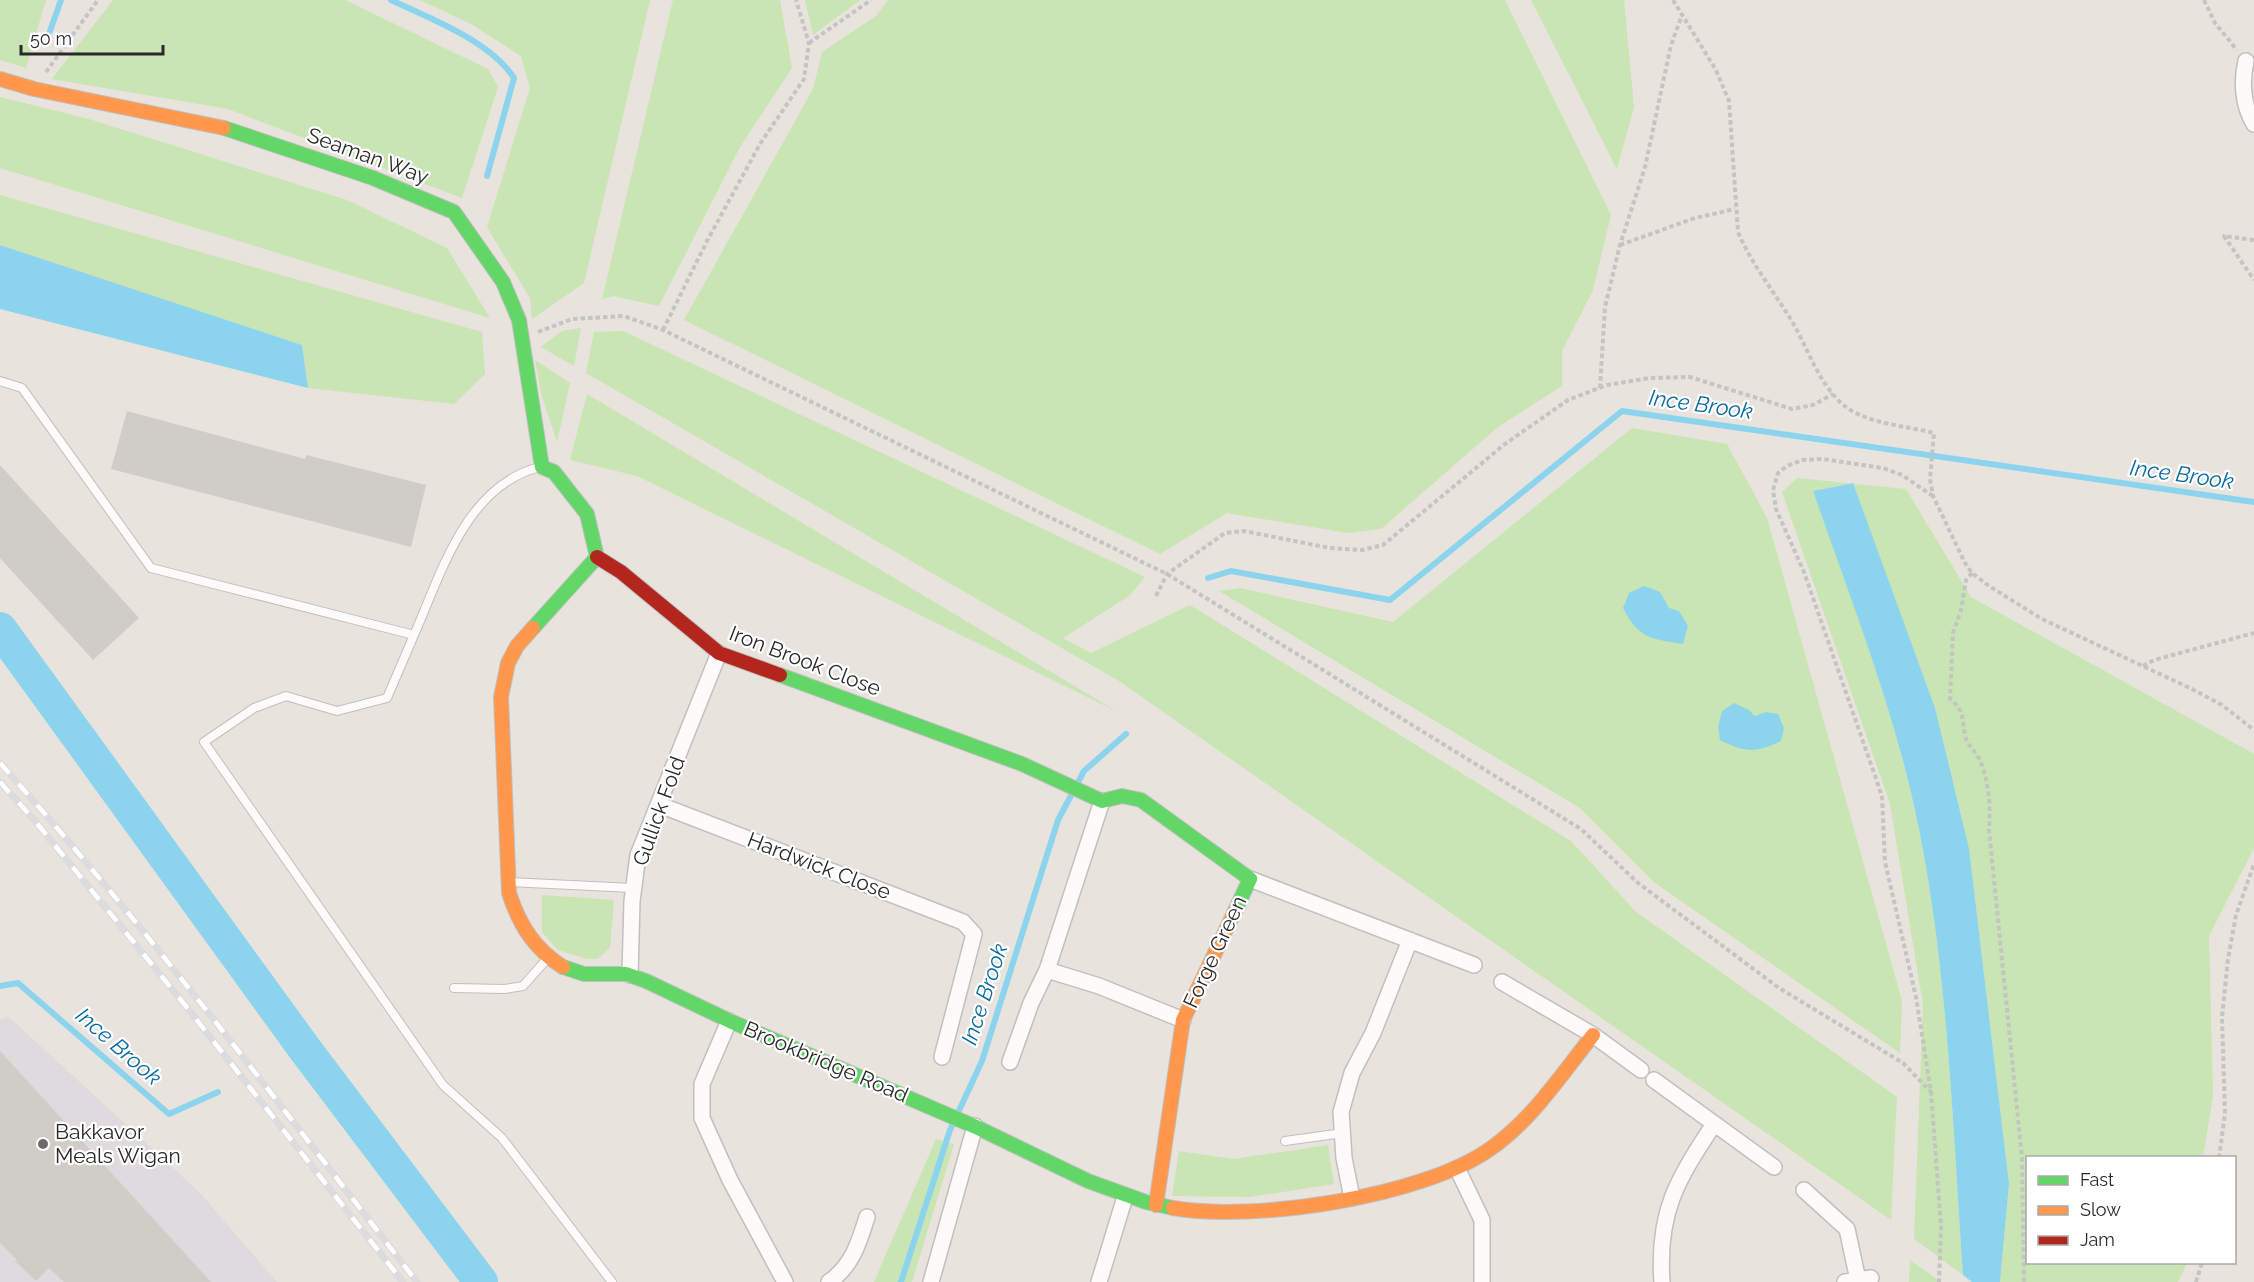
<svg xmlns="http://www.w3.org/2000/svg" width="2254" height="1282" viewBox="0 0 2254 1282" font-family="Raleway,sans-serif">
	<style>
		.industrial { fill: #dedadd }
		.green { fill: #c8e5b3 }
		.water { fill: #8cd4ee }
		.lines { fill: none; stroke-linecap: round; stroke-linejoin: round }
		.stream { stroke: #8cd4ee; stroke-width: 6 }
		.river { stroke: #8cd4ee; stroke-width: 34 }
		.building { fill: #d0cdc9 }
		.lane-casing { stroke: #c1bfbf; stroke-width: 10 }
		.street-casing { stroke: #c1bfbf; stroke-width: 18 }
		.fast-casing { stroke: #c1bfbf; stroke-width: 16 }
		.slow-casing { stroke: #c1bfbf; stroke-width: 16 }
		.jam-casing { stroke: #c1bfbf; stroke-width: 16 }
		.path { stroke: #c4c4c3; stroke-width: 4; stroke-dasharray: 4.5 3; stroke-linecap: butt }
		.lane { stroke: #fcfbfa; stroke-width: 8 }
		.street { stroke: #fcfbfa; stroke-width: 15 }
		.fast { stroke: #63d668; stroke-width: 14 }
		.slow { stroke: #ff974d; stroke-width: 14 }
		.jam { stroke: #b3261e; stroke-width: 14 }
		.rail-casing { stroke: #dcdcde; stroke-width: 7 }
		.rail { stroke: #fff; stroke-width: 4.5; stroke-dasharray: 14; stroke-linecap: butt }
		.poi-dot { fill: #6c6a68; stroke: #fff; stroke-width: 2 }
		.labels { text-anchor: middle; stroke-width: 4.5; stroke-linejoin: round; paint-order: stroke }
		.street-label { font-size: 21px; fill: #292929; stroke: #fff }
		.poi-label { font-size: 21px; fill: #292929; stroke: #fff; text-anchor: start }
		.water-label { font-size: 22px; font-style: italic; fill: #056aa0; stroke: #fff }
	</style>
	<rect width="100%" height="100%" fill="#e8e3dd"/>
	<path class="industrial" d="M9,1017l190,175 78,90h-277v-263z"/>
	<path class="green" d="M0,0h46l-20,68 -26,-8z
		M113,0h232l143,69 10,18 -36,111 -234,-89 -176,-30z
		M420,0h230l-66,283 -52,36 -2,-21 -43,-71 43,-139 -9,-32 -50,-32z
		M673,0h107l12,68 -52,79 -81,159 -46,-10 -11,3z
		M805,0h55l-47,35z
		M888,0h617l106,215 -18,75 -31,61v35l-64,41 -117,102 -33,4 -121,-20 -67,41 -476,-234 129,-231 9,-37 54,-36z
		M1531,0h93l10,107 -17,62z
		M0,97l89,22 258,81 100,48 43,70 -490,-150z
		M0,195l482,137 3,42 -31,30 -146,-16 -6,-43 -302,-100z
		M581,328l-7,38 -33,-19 21,-16z
		M623,331l522,246 -16,19 -66,42 28,15 99,-48 381,236 65,71 261,185 -6,123 -772,-539 -533,-308 8,-41z
		M535,360l35,23 -13,59 -16,-49z
		M587,394l531,318 -481,-236 -67,-16z
		M1632,428l95,16 40,74 135,483 -2,52 -245,-170 -75,-75 -361,-217 21,-3 153,34z
		M1797,478l109,11 65,108 283,157v94l-45,88 4,160 -10,61 -175,1v104l159,1 -9,19h-178l9,-98 -40,-336 -34,-140 -83,-225 -39,8c37,104 77,208 101,316 34,153 38,312 49,468l-49,-36 9,-234 -33,-201 -108,-312z
		M542,895l72,5 -4,48 -13,11h-10l-29,-9 -16,-18z
		M936,1139l18,5 -42,138h-38z
		M1328,1145l6,39 -84,13 -78,-1 7,-45 55,8z
		M1910,1260l31,22h-32z"/>
	<path class="water" d="M0,245l302,100 6,43 -308,-79z
		M1853,483l82,225 34,140 40,336 -9,98h-28l-9,-7c-11,-156 -15,-315 -49,-469 -24,-108 -65,-211 -101,-315z
		M1644,586l16,6 9,16 10,3 9,15 -5,18c-32,-5 -45,-6 -60,-36l6,-15z
		M1734,703l15,7 6,6 11,-4 12,2 6,14 -3,13c-25,12 -36,12 -61,-1l-2,-13 4,-16z"/>
	<g class="lines">
		<path class="stream" d="M391,0c40,19 99,41 123,78l-27,98
			M50,31l11,-31
			M1208,578l23,-7 159,29 232,-189 632,91
			M0,986l18,-3 151,131 49,-22
			M901,1282l49,-152 32,-69 76,-241 26,-49 42,-37"/>
		<path class="river" d="M0,629l304,419 177,234"/>
	</g>
	<path class="building" d="M127,411l178,48 1,-4 120,30 -15,62 -300,-78z
		M0,465l139,153 -46,42 -93,-102z
		M0,1051l211,231h-147l-15,-14 -13,13 -21,-20 2,-1 -17,-17z"/>
	<g class="lines">
		<defs>
			<path id="lane" d="M0,381l22,7 129,180 263,67c27,-61 52,-150 126,-168
				M414,635l-27,63 -50,13 -51,-15 -32,12 -50,34 239,343 59,53 110,144
				M509,882l124,6
				M454,988l51,1 18,-3 24,-27
				M1285,1141l58,-8"/>
			<path id="street" d="M2246,61c-5,21 -3,45 8,63
				M660,805l303,117 11,12 -32,123
				M1250,879l224,86
				M1047,970l55,-169
				M630,975l2,-74 6,-46 81,-202
				M1502,982l91,53 48,35
				M729,1021l-27,63v34l28,62 55,102
				M1010,1062l21,-59 16,-33 52,16 84,34
				M1654,1080l120,87
				M1458,1170l24,50v62
				M1804,1190l43,39 11,51
				M1352,1198l-8,-40 -3,-46 11,-39 21,-40 37,-93
				M829,1282c23,-16 30,-39 38,-65
				M931,1282l44,-156
				M1099,1282l26,-85
				M1662,1282c-5,-70 15,-102 52,-158
				M1845,1282l26,-4"/>
			<path id="fast" d="M224,128l149,50 81,34 49,70 16,38 23,147 12,5 33,42 10,43 -64,71
				M780,675l242,89 80,37 20,-5 19,4 109,79 -15,32
				M563,967l21,7h42l20,7 84,40 246,106 112,54 58,21 27,6"/>
			<path id="slow" d="M0,79l34,10 190,39
				M533,628l-16,18 -9,17 -7,34 8,196c10,31 25,56 54,74
				M1156,1205l27,-185 52,-109
				M1173,1208c81,14 249,-11 317,-59 42,-29 71,-74 103,-114"/>
			<path id="jam" d="M597,557l24,15 98,81 61,22"/>
		</defs>
		<use href="#lane" class="lane-casing"/>
		<use href="#street" class="street-casing"/>
		<use href="#fast" class="fast-casing"/>
		<use href="#slow" class="slow-casing"/>
		<use href="#jam" class="jam-casing"/>
		<path class="path" d="M1673,0l43,70 13,31 9,131c13,31 34,57 52,86 18,29 28,67 56,89 23,17 61,19 88,26l-4,46 3,17 32,67 7,10 17,13 53,33 150,70 30,16 32,25
			M2204,0l11,23 22,27
			M809,43l62,-43
			M46,72l52,-72
			M2254,240l-30,-4 30,44
			M1620,245l75,-27 40,-9
			M663,330l44,-89 53,-97 44,-65 5,-36 -13,-43
			M538,332l34,-13 52,-3 39,14 504,244 414,255 57,54 141,105 124,75 28,29
			M1600,388l5,-81 15,-62 25,-78 26,-122 11,-30
			M1933,496l-31,-21 -19,-7 -60,-9 -21,1 -15,6 -9,7 -5,17 3,19 28,63 78,224 3,66 31,135 15,95 10,134 -2,56
			M1972,573l-6,7 -5,30 -8,23 -3,66c15,12 12,20 15,37 2,9 11,16 15,24 9,23 11,46 9,70l33,328 2,124
			M1156,596l11,-22 58,-41 19,-2 86,17 32,2 21,-5 122,-101 63,-44 39,-15 43,-7 40,-1 102,32 21,-4 20,-11
			M2143,666l11,-6 100,-27
			M2219,1158l6,-44 -3,-97 6,-58 8,-44 18,-51
			M2196,1282l6,-20"/>
		<use href="#lane" class="lane"/>
		<use href="#street" class="street"/>
		<use href="#fast" class="fast"/>
		<use href="#slow" class="slow"/>
		<use href="#jam" class="jam"/>
		<defs>
			<path id="rail" d="M0,763c148,165 281,344 417,519
				M0,782l35,39 150,184 218,277"/>
		</defs>
		<use href="#rail" class="rail-casing"/>
		<use href="#rail" class="rail"/>
	</g>
	<circle class="poi-dot" cx="43" cy="1144" r="6"/>
	<g class="labels">
		<g class="street-label">
			<text transform="translate(368 156) rotate(20)" y="7">Seaman Way</text>
			<text transform="translate(805 661) rotate(21)" y="7">Iron Brook Close</text>
			<text transform="translate(659 811) rotate(-70)" y="7">Gullick Fold</text>
			<text transform="translate(819 866) rotate(21)" y="7">Hardwick Close</text>
			<text transform="translate(1215 952) rotate(-65)" y="7">Forge Green</text>
			<text transform="translate(826 1062) rotate(23)" y="7">Brookbridge Road</text>
		</g>
		<g class="poi-label">
			<text x="55" y="1139">Bakkavor<tspan x="55" dy="24">Meals Wigan</tspan></text>
		</g>
		<g class="water-label">
			<text transform="translate(1701 404) rotate(8)" y="8">Ince Brook</text>
			<text transform="translate(2182 474) rotate(8)" y="8">Ince Brook</text>
			<text transform="translate(984 994) rotate(-72)" y="8">Ince Brook</text>
			<text transform="translate(119 1046) rotate(41)" y="8">Ince Brook</text>
		</g>
	</g>
	<rect x="2026" y="1156" width="210" height="108" fill="#ffffff" stroke="#a9a9a9" stroke-width="1.5"/>
	<rect x="2038" y="1176" width="30" height="9" fill="#63d668" stroke="#a9a9a9" stroke-width="1.5"/>
	<text x="2080" y="1186" font-size="18" fill="#292929">Fast</text>
	<rect x="2038" y="1206" width="30" height="9" fill="#ff974d" stroke="#a9a9a9" stroke-width="1.5"/>
	<text x="2080" y="1216" font-size="18" fill="#292929">Slow</text>
	<rect x="2038" y="1236" width="30" height="9" fill="#b3261e" stroke="#a9a9a9" stroke-width="1.5"/>
	<text x="2080" y="1246" font-size="18" fill="#292929">Jam</text>
	<path d="M21 45v9h142v-9" fill="none" stroke="#292929" stroke-width="3"/>
	<text x="30" y="45" font-size="18" fill="#292929" stroke="#ffffff" stroke-width="4.5" paint-order="stroke">50 m</text>
</svg>
